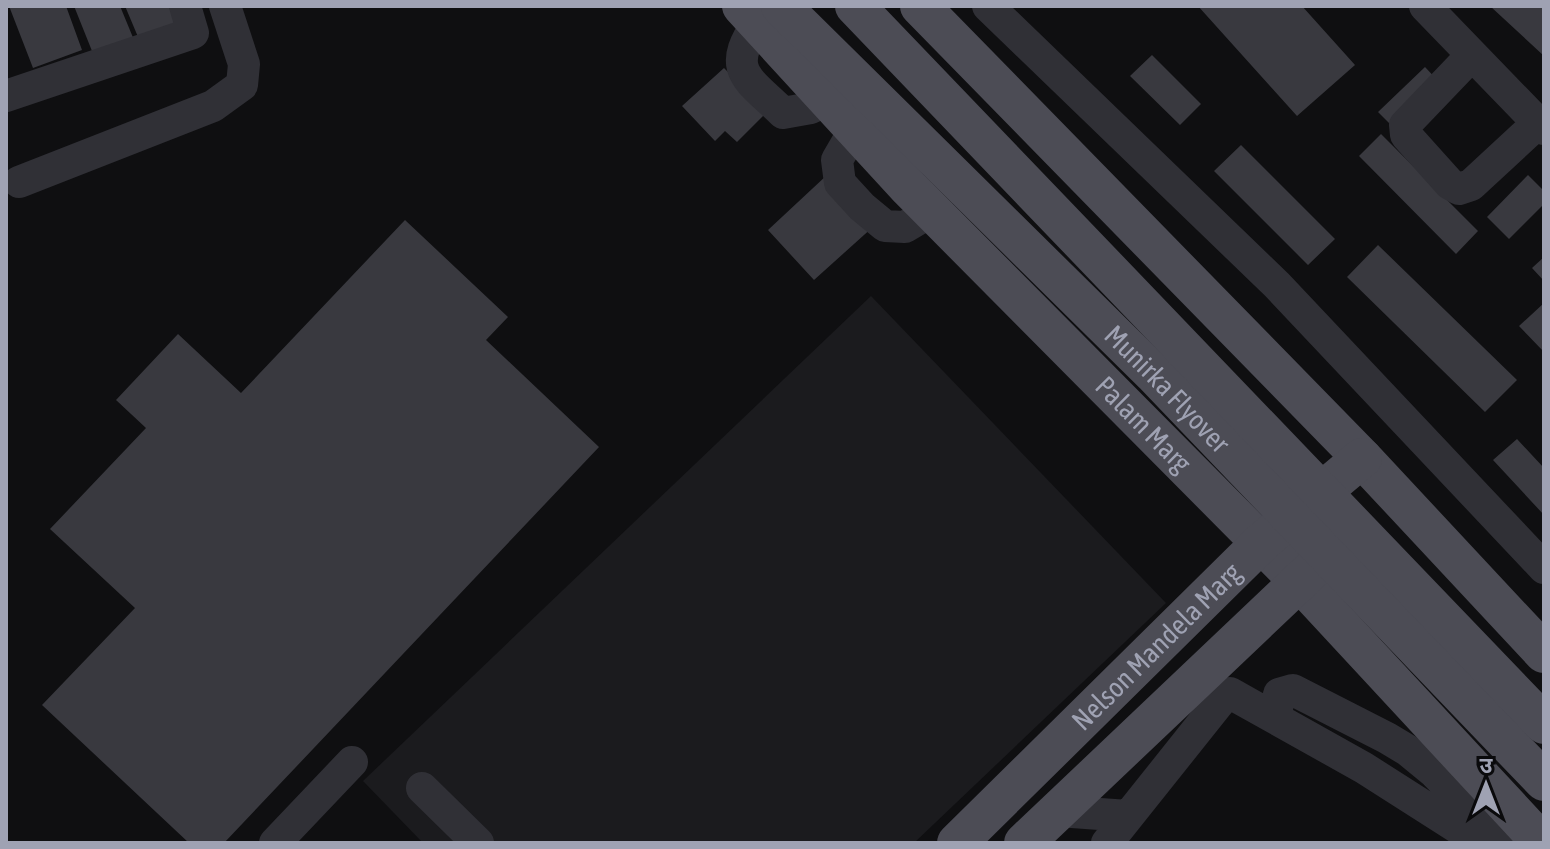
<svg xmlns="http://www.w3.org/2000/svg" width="1550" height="849" viewBox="0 0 1550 849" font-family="'Asap Condensed','Noto Sans Devanagari',sans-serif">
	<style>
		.built { fill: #1b1b1e }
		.building { fill: #39393f }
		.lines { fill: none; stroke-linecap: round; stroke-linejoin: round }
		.minor { stroke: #303036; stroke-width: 32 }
		.major { stroke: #4c4c55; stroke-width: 40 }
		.major-bridge { stroke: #4c4c55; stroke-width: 40 }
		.labels { text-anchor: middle; stroke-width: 7; stroke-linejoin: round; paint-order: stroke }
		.street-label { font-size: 28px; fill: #9fa2b3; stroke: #0a0a0c }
	</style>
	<rect width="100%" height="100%" fill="#0f0f11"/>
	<path class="built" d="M871,296l295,307 -252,240h-491l-60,-62z"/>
	<path class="building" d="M9,6h57l16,44 -49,18z
		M74,6h46l14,34 -40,16z
		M125,6h44l9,23 -37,15z
		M1198,6h104l53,59 -58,51z
		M1490,6h54v50z
		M1152,55l49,49 -21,21 -50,-49z
		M1425,67l15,16 -46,45 -16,-16z
		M724,68l11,11 37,28 -35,35 -12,-11 -10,10 -33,-35z
		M1381,134l97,97 -22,23 -97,-98z
		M1241,145l94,94 -27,26 -94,-94z
		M827,175l47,51 -60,54 -46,-50z
		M1528,175l16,16v13l-35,35 -22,-22z
		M405,220l103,97 -22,23 113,107 -375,396h-35l-147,-138 93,-97 -85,-79 96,-101 -30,-28 62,-66 63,59z
		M1378,245l139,135 -32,32 -138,-135z
		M1544,257v24l-12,-13z
		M1544,303v49l-25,-26z
		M1517,439l27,29v47l-51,-55z"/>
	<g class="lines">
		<path class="minor" d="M988,6l289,279 267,283
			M1425,6l119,123
			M758,23c-34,48 -9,56 25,90l28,-5 16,-10
			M1472,55l-67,70 1,10 44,49 9,5 12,-4 67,-62
			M6,96l187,-63 -8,-27
			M855,129l-18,31 3,23 22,24 23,19 20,1 27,-16
			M19,182l194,-76 29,-21 2,-21 -19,-58
			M1276,717l3,-23 14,-4 94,48 20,12 28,23 66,68
			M422,788l56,55
			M1058,811l70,5
			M275,843l77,-81
			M1107,843l118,-148 5,-2 134,75 105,67 17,8"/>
		<g class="major">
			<path id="s1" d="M742,6l167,182 390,393 243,262"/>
			<path d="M920,6l442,452 182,195"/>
			<path id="s2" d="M957,843l305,-301 100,-84"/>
			<path d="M1024,843l294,-279"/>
		</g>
		<g class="major-bridge">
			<path id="s3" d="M781,6l373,368 390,407"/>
			<path d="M855,6l689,718"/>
		</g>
	</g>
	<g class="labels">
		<g class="street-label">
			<text dy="10" stroke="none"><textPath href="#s3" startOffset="544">Munirka Flyover</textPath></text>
			<text dy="10" stroke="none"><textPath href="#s1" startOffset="580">Palam Marg</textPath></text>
			<text dy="10" stroke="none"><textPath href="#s2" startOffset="280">Nelson Mandela Marg</textPath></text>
		</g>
	</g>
	<rect width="1550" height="849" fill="none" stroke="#9fa2b3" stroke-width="16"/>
	<g transform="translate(1486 785)" stroke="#0a0a0c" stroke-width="6" paint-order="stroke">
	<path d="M0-6L14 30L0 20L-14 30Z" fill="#9fa2b3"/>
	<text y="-12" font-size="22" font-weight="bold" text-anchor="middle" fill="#9fa2b3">उ</text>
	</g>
</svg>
